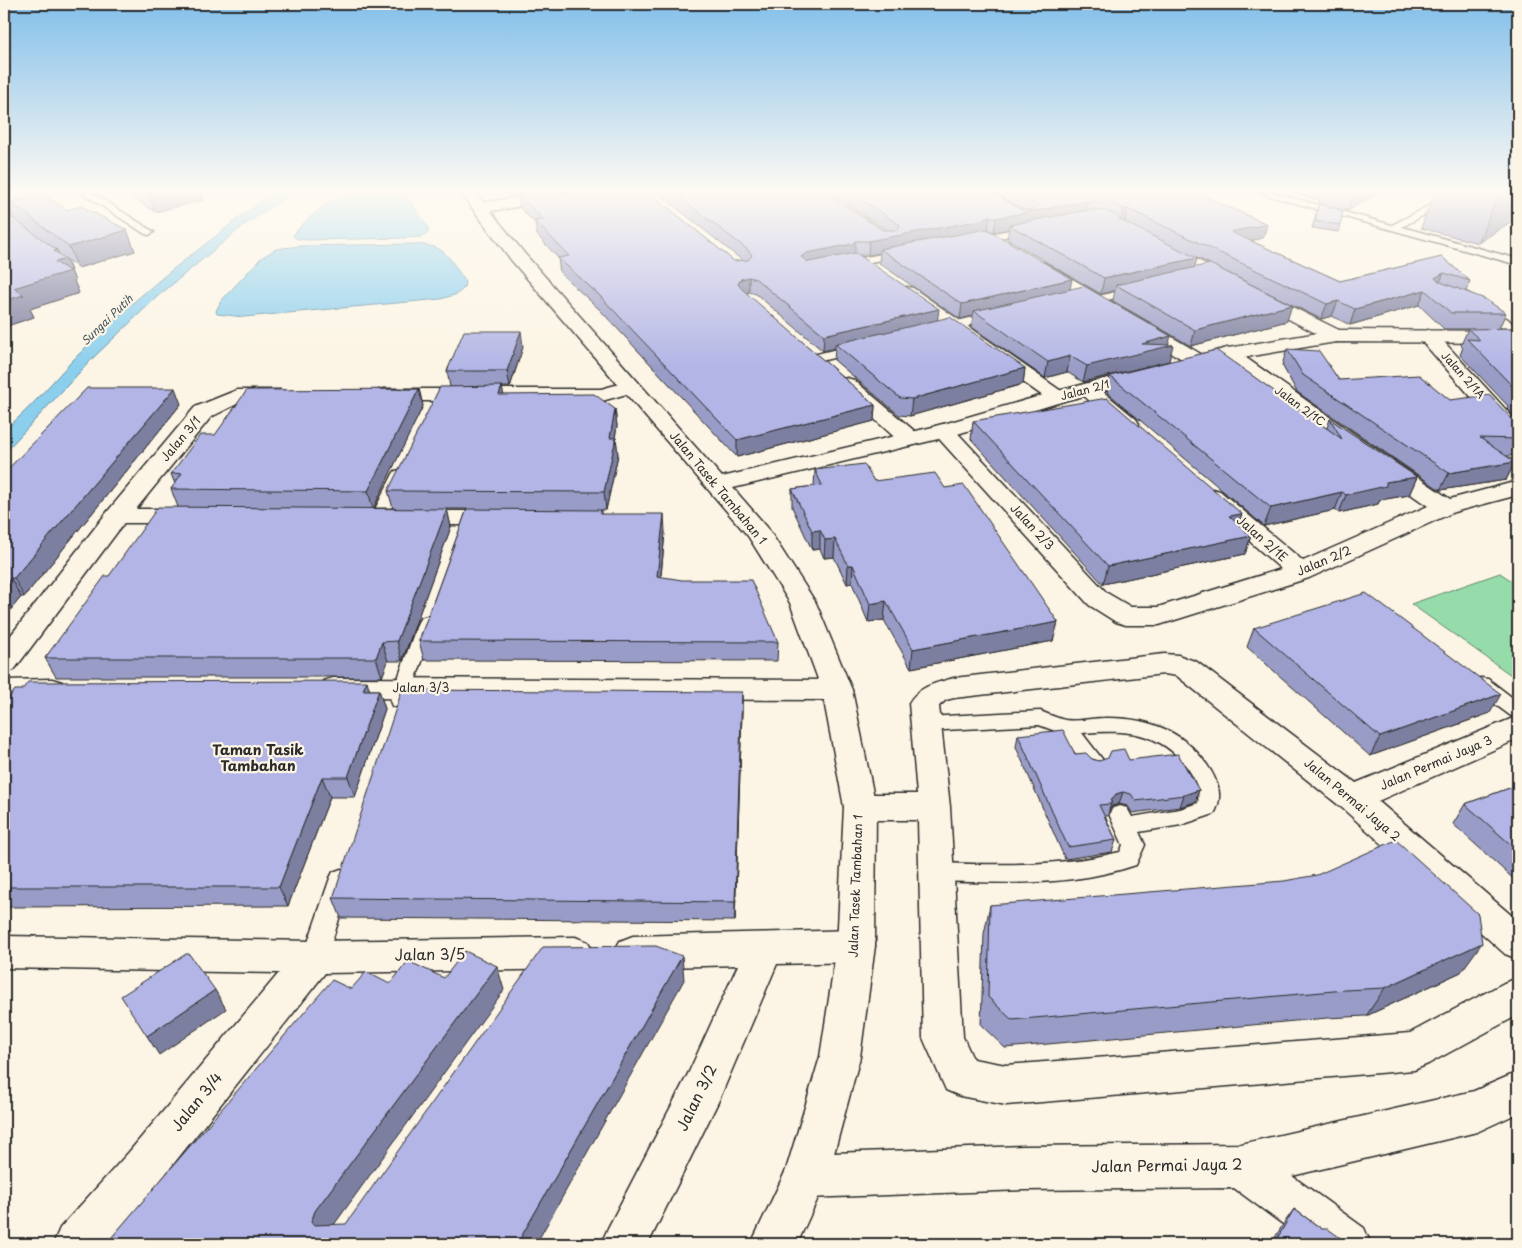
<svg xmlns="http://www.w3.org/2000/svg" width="1522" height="1248" viewBox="0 0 1522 1248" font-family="'Playpen Sans',sans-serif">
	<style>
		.green { fill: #95dcaa; stroke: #60846a }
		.water { fill: #8bcfed; stroke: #658d9f }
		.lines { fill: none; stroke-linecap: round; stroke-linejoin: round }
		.service-casing { stroke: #2b2b2b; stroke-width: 3 }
		.minor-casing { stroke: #2b2b2b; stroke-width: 3 }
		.tertiary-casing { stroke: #2b2b2b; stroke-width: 3 }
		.service { fill: #fcf5e5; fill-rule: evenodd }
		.minor { fill: #fcf5e5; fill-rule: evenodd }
		.tertiary { fill: #fcf5e5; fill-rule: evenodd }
		.wall { fill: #999cc6; stroke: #2b2b2b; fill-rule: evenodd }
		.shaded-wall { fill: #7d7fa1; stroke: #2b2b2b }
		.building { fill: #b2b5e6; stroke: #2b2b2b }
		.labels { text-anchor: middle; stroke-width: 4.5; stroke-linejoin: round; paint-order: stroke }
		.far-water-label { font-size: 11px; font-style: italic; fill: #43545c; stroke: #fcf5e5 }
		.far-street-label { font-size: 11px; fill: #2b2b2b; stroke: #fcf5e5 }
		.street-label { font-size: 12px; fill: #2b2b2b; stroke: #fcf5e5 }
		.neighbourhood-label { font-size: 14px; font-weight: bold; fill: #2b2b2b; stroke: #fcf5e5 }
		.near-street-label { font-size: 15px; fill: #2b2b2b; stroke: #fcf5e5 }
	</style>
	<rect width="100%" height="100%" fill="#fcf5e5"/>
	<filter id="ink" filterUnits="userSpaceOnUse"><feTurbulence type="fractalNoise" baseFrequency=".02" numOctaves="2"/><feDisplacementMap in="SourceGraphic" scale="10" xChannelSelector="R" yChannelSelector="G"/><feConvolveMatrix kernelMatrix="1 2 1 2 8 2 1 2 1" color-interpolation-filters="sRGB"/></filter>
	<g filter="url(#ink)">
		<path class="green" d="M1500,573l18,12v95l-107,-76z"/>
		<path class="water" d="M274,193h17l-48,33 -85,70 -64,61 -90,96v-23c28,-22 49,-50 74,-75 40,-41 83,-78 129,-112 22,-17 43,-35 67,-50z
			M360,193h42l4,2 22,32v6l-8,4 -14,1 -99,2 -9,-1 -5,-3c6,-11 32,-32 43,-37 8,-4 16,-5 24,-6z
			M410,244c37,1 35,9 55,37l-1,7 -7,6 -16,5 -197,18 -27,-3 -1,-3 5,-10 40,-43 15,-9 23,-3z"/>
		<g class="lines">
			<defs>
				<path id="service" d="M82,193h11l61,39 -5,3 -4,-1z
					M1259,193h16l117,32 61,-32h12l-63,34 116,32v6z
					M1030,226l4,1v4l-59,12 -5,-3 5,-3z
					M903,250l5,3 -1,2 -62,12 -5,-3 5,-3z
					M1137,287l4,1 2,2 -2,2 -47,11 -6,-3 2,-2z
					M1484,306l24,13 10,10v10c-5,-2 -30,-22 -38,-28l-2,-2 2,-2z
					M995,312l6,4 -2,2 -59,15 -6,-4 2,-3z
					M857,344l6,4 -2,3 -44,11 -6,-4 2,-3z
					M400,470l5,1 2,3 -20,43 -3,3h-10l-3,-3 22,-43 2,-3z
					M427,616l6,2 3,4 -28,79 -2,5 -7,2 -7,-2 -2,-5 28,-79 3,-4z
					M1481,678l7,1 30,23v16l-7,-2 -37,-27 -2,-5 2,-5z
					M1040,711c8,3 17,7 25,9 12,2 27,-2 39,-2 44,-1 83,13 107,53 8,14 12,27 3,43l-33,11 -42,7 6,13 -9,20c-65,22 -133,18 -200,16l-8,-3 -3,-6 3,-6 8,-3c62,2 123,4 184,-11l3,-7 -14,-31 4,-6 7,-2 7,2 5,9 48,-8 18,-6c2,-15 -3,-24 -11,-36 -29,-37 -61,-37 -105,-34l24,31 -3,5 -7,2 -7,-2 -31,-37 -19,-7 -113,6 -7,-2 -3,-5 3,-5 7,-2z
					M341,869l8,3 3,6 -25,79 -4,7 -8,3 -8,-3 -4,-7 27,-79 3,-6z"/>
				<path id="minor" d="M545,193h39l-7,4 -97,16 -5,-2 -3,-3 3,-3 5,-2z
					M1161,242l182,90 2,4 -2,4 -7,2 -7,-2 -174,-90 -2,-3 2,-3z
					M1039,262l6,1 161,94 3,4 -3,4 -7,2 -7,-2 -159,-94 -2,-4 2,-4z
					M907,287l6,1 151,105 3,4 -3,4 -7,2 -7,-2 -149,-105 -3,-4 3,-4z
					M1428,330l7,2 83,91v20l-8,-2 -89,-101 -2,-4 2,-4z
					M1228,348l7,2 96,68 119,81 68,-18v14l-64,17 -145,66 -150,47h-33l-10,-3 -27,-17 -157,-174 3,-5 8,-2 8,2 156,167 24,14h27l123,-38 -77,-68 -4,-5 4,-5 8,-2 8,2 83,70 125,-55 -113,-78 -94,-70 -3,-4 3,-4z
					M847,378l7,2 64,54 3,5 -3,5 -8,2 -8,-2 -62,-56 -3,-4 3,-4z
					M630,381l7,2 3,4 -3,4 -35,10h-219l-7,-2 -3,-4 3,-4 7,-2h218z
					M1088,383l7,2 41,34 3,5 -3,5 -8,1 -8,-1 -39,-36 -3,-4 3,-4z
					M237,390h43l7,2 3,4 -3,4 -7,2h-39l-30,15 -75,92h52l9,2 3,5 -3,5 -9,2h-64l-110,147 -10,3v-29l104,-133 87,-104z
					M411,511h89l9,2 3,5 -3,5 -9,2h-89l-9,-2 -3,-5 3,-5z
					M1164,654l14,1 19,7 159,121 162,-67v23l-140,62 140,120v38l-13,-5 -164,-147 -164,-131 -13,-2 -210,24 -8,2 -7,6 11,101 13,230 10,22 33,6 404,-32 94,-50 14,-5v37l-90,49 -14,6 -408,35 -46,-9 -14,-6 -23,-52 -5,-218h-58l-12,-4 -4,-9 4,-9 12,-4h57l-8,-91c10,-17 27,-20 45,-25z
					M333,678l504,2 10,3 5,7 -5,7 -10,3 -504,-2 -10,-3 -5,-7 5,-7z
					M52,679l10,3 5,7 -5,7 -10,3 -48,1v-20z
					M856,930l13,5 6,11 -6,11 -13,5 -79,2 -58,136 -71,144h-47l7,-16 81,-156 49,-107 -105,3 -13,-5 -6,-11 6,-11 13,-5z
					M4,936l311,5 260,-4 13,5 6,11 -6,11 -13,5 -250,4 -166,209 -53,62h-53l7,-16 69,-76 150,-179 -275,-5z
					M1518,1072v41l-41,19 -185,44 72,52 7,16h-61l-76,-56 -210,2 -218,8 -16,-6 -6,-16 6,-16 16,-6 218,-8 217,-2 233,-53z"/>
				<path id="tertiary" d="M461,193h15l48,60 198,224 215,-51 113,-33 94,-24 7,2 3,4 -3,4 -87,22 -113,35 -218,52 34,39 49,76 36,87 24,117 -1,139 -15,111 -32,119 -31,68h-46l35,-74 34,-113 17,-111 7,-139 -22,-117 -32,-87 -42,-67 -236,-275z
					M1336,330l182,1v12l-182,-1 -108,18 -42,10 -7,-2 -3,-4 3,-4 49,-12z"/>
			</defs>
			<use href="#service" class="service-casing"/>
			<use href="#minor" class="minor-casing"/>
			<use href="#tertiary" class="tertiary-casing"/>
			<use href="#service" class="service"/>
			<use href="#minor" class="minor"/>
			<use href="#tertiary" class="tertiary"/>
		</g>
		<path class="wall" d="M126,193h74l3,7 -48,12z
			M506,193h144l84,68h9l-85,-68h168l57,37h3l-56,-37h163l29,17h2l-29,-17h201l71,31 -4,14 -12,3 89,40 102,-24 28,24 -4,10 40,22 -7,15h19v92l-11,-12 1,-2 -48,-51 3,-8 -2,-2 7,-16h-24l-25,-24 -69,20 -18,-9 -11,3 -105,-52 71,54 -96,25 -78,-45 2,-11 -14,4 -94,-55 2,-10 -15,3 -5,-2 81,59 99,56v16l-86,21 -16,-10 -22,6 -73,-51 1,-11 -13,3 -81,-56 1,-10 -12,2h-8l77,65 88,48 -2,16 -113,32 -11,-1 -65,-55 1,-12 -12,3 -67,-57 -7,-2 -3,1 129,112 -1,16 -137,36 -137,-147 -40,-37 -2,-15 -21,-23 -2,-12 -15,-15 -2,-13 -9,2zM1197,258l13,6 -16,4z
			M1293,193h85l-31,18 -28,-8v-3z
			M1434,193h84v24l-40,26 -57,-15z
			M7,203l120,27 8,21 -57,17 -11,-8 8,21h-1l5,12 -49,16 4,8 -30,10 10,-108z
			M1319,204l21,21 -2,7 -26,-4z
			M523,347l-13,40h-8l1,8 112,14 2,17 -2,12h1l2,17 -12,55h-5v4l64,18 -4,45 117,65 -1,19 -353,-1 -5,-19 48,-132h-20l4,18 -49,134h-14l-6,16h-326l-11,-19 64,-82 69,-69 -7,-18 4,-5 -4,-10 44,-39 204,-46 4,17 -50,102h20l-5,-17 62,-104 -3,-16z
			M1287,349l52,31 111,20 68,25v30l-11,1 8,6 -9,18 -66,10 -143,-98 -15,-27z
			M1110,376l217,52 3,-9 87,58 -8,18 -29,5 -2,4 -39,9 -4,-3 -71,16 -157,-134z
			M181,404l-157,193h-3l-17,21v-145z
			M973,421l265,104 13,11 -6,18 -142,30 -132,-145z
			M815,470l59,11 71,7 113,134 -5,19 -142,27 -27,-48 -16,2 -16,-39 -5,1 -13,-27 -10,1 -4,-9 -8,1 -20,-43v-18l22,-3z
			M1254,628l236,85 -120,43 -123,-109z
			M369,690h10l6,19 -30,88h-25l-42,109 -284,1v-203z
			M742,692v19l-7,210 -394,-3 -8,-20z
			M1018,735l57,19 24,7 30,-1 70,30 -4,12 -15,5 -48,6 -4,-7 -9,-2 -7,2 -3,4 -1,6h-3l11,24 -4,12 -47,7 -49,-112z
			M1518,785v98l-65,-59 12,-20z
			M990,905l471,67 -95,44 -39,2 -322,30 -24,-23 3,-91z
			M1294,1209l28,20 27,15h-78l11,-18z"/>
		<path class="shaded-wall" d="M148,193h52l3,7 -48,12z
			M509,193h21l-21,4z
			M1353,193h25l-31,18z
			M1499,193h19v24l-40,26z
			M1088,201l-2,13 -77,11v4l-15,3 2,-14z
			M1124,209h4l-3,13 -4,1z
			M990,216l-2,14 -108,19v4l-12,2 1,-14z
			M1267,224l-4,14 -35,8 3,-14z
			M127,230l8,21 -57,17 -9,-21z
			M855,241v14l-48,12 -6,-10 6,-4z
			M57,250l5,10 4,-1 9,22h-1l5,12 -49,16 4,8 -30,10v-26l10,-13 41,-26 -1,-11z
			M1197,258l-4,15 -77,12 -1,5 -14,4 3,-16z
			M1444,273l-7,15 -2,-10z
			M749,277v15l-7,2 -4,-10 3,-5z
			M1072,279l-3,15 -95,17 -1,5 -13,3 2,-15z
			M1425,290l-6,15 -69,20 5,-16z
			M1338,301l-6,15 -11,3 6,-15z
			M1292,305l-5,16 -96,25 4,-16z
			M939,309l-2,15 -102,20v4l-12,3 1,-16z
			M521,331l2,16 -13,40 -3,-16z
			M1171,336l-3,10 5,-1 -4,16 -86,21 4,-16 55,-22z
			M1070,356l-3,16 -22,6 3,-16z
			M1025,368l-2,16 -113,32 2,-17z
			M502,386l3,17 -6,-8z
			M175,388l6,16 -157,193 -10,-19z
			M419,389l4,17 -50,103 -5,-18z
			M875,405l-1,16 -137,36v-17z
			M615,409l2,17 -5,29 -2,-17z
			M616,438l2,17 -12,55 -2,-18z
			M1518,445v10l-5,1z
			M1515,462l-9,18 -66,10 9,-17z
			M1417,477l-8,18 -29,5 -2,4 -39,9 7,-18 40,-13z
			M1342,492l-7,18 -71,16 7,-18z
			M447,509l4,18 -49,134 -5,-20z
			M664,514l1,18 -6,63 -2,-19z
			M1242,514l-6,18 -7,-16z
			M820,530v19l-8,1v-19z
			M1251,536l-6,18 -142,30 5,-18z
			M835,539l-1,18 -10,1 1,-18z
			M848,565h5l-1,18 -5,1z
			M11,578l10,19 -17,21v-31z
			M886,601l-2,19 -16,2 2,-18z
			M1058,622l-5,19 -142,27 2,-19z
			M382,642l6,19 -6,16 -6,-19z
			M367,681l6,20 -10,-11z
			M379,690l6,19 -30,88 -7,-20z
			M742,692v19l-7,210v-19z
			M1501,694l-11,19 -120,43 10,-19z
			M322,777l8,20 -42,109 -9,-19z
			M1199,790l-4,12 -15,5 4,-12z
			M1123,792l-4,12 -7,2 -3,4 2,-6v-3l5,-7z
			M1482,943l-21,29 -95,44 19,-28z
			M682,956l2,24 -148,264h-19z
			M497,966l7,24 -176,243 -4,10 -13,-21 4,-11z
			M215,990l11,19 -67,46 -12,-19z"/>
		<path class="building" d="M526,193h124l84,68 14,-1 4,-5 -4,-5 -74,-57h152l57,37h15l2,-5 -49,-32h142l29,17h11l5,-5 -4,-4 -13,-8h175l71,31 -36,8 109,49 102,-24 28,24 -26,-8 -9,5 3,3 47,18 21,14h-55l-26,-23 -70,19 -17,-8 -11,3 -199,-95h-4l-13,-7 -23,-1 -92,17 -6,-2 -8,4 -113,21h-14l-2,3 -46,9 -6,4 7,5 48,-9 83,56 -115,26 -68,-56 -7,-2 -8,2 -3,5 4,5 133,116 -138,35 -138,-145 -41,-37 11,-2 -34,-35 9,-1 -26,-25z
			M40,194l28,16 13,-4 46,24 -58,17 -48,-37 -14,-7z
			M1319,204l24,7 -3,14 -25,-4z
			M1089,210l16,1 12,5 3,4 77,38 -93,20 -95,-53z
			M4,213l7,4 46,33 -3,1 12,8 -11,3 15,9 -56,17 10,7 -20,6z
			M987,229l85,50 -110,25 -82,-55z
			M1210,264l82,41 -97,25 -79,-45z
			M1084,286l87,50 -29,8 31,1 -86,21 -17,-10 -22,6 -74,-51z
			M950,317l75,51 -113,31 -12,-1 -65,-54z
			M1518,328v67l-3,-4h2l-50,-52 13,1 -12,-11z
			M464,331h57l-14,40h-60z
			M1287,349l32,2 20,29 80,-5 31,25 39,-5 29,30v14l-38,-1 35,24 -66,11 -146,-98z
			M1216,350l126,89 -12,-20 87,58 -31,5v4l-40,9 -4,-3 -71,16 -161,-132z
			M502,386l-3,9 95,-1 21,15 -5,29h6l-12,54 -216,-1 52,-104z
			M87,388h88l-161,190h-3l-7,9v-114z
			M419,389l-51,102 -197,-2 11,-16 -11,1 29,-39h15l32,-45z
			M1107,398l135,116 -13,2 22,20 -143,30 -135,-145z
			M864,464l10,17 61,-8 10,15 19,-3 94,137 -145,27 -27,-48 -16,3 -17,-39h-5l-13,-26 -10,1 -5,-10 -8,1 -20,-42 30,-4 -7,-15z
			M158,507l289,2 -50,132 -15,1 -6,16h-331l60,-82h4z
			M467,509l134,1 -1,4h64l-7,62 25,4h69l27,62 -359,-1z
			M1366,593l135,101 -121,43 -126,-109z
			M367,681l-4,9h16l-31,87h-26l-43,110h-275v-183l11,-14h7l6,-8z
			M402,690l340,2 -7,210 -402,-4z
			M1063,730l12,24 11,-1 6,6 7,2 9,-3 3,-7 13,-2 5,11 49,-6 21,36 -15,5 -48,6 -5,-7 -8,-2 -7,2 -5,7v3l-12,1 17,35 -48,7 -50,-112z
			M1518,785v66l-53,-47z
			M1396,840l82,74 4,29 -97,45 -40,2 -333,30 -24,-23 2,-92 294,-24 33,-6z
			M656,946l26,10 -165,288h-411l226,-264 19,9 15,-17 24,12 18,-23 36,17 21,-27 32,15 -182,245 -4,11 2,3 33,-1 197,-277z
			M186,954h3l26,36 -68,46 -26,-40z
			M1294,1209l28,20h6l21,15h-75z"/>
	</g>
	<linearGradient id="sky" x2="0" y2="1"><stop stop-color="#83bfea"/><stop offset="0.52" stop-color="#fefaf3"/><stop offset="1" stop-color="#fefaf3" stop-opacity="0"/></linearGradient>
	<rect width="1522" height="368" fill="url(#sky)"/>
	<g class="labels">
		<g class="far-water-label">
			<text transform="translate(107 320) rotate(-44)" y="4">Sungai Putih</text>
		</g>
		<g class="far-street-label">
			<text transform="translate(1463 375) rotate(48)" y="4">Jalan 2/1A</text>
			<text transform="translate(1085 390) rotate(-15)" y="4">Jalan 2/1</text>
			<text transform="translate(1300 406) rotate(36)" y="4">Jalan 2/1C</text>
		</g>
		<g class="street-label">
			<text transform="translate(181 439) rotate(-50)" y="4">Jalan 3/1</text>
			<text transform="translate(718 488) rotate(50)" y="4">Jalan Tasek Tambahan 1</text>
			<text transform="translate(1032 527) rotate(47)" y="4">Jalan 2/3</text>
			<text transform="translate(1262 539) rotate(41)" y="4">Jalan 2/1E</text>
			<text transform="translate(1324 561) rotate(-23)" y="4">Jalan 2/2</text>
			<text x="421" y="692">Jalan 3/3</text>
			<text transform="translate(1436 763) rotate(-23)" y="4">Jalan Permai Jaya 3</text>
			<text transform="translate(1352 800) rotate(40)" y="4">Jalan Permai Jaya 2</text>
			<text transform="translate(856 886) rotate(-88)" y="4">Jalan Tasek Tambahan 1</text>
		</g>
		<g class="neighbourhood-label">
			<text x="258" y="755">Taman Tasik<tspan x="258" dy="16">Tambahan</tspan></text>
		</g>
		<g class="near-street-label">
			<text transform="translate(430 955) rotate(-1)" y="5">Jalan 3/5</text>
			<text transform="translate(697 1098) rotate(-64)" y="5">Jalan 3/2</text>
			<text transform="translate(197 1102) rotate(-51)" y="5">Jalan 3/4</text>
			<text transform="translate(1167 1166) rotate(-1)" y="5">Jalan Permai Jaya 2</text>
		</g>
	</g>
	<rect width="1522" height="1248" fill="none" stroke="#fcf5e5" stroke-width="20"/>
	<rect x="10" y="10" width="1502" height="1228" fill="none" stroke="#2b2b2b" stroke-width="2" filter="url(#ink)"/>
</svg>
